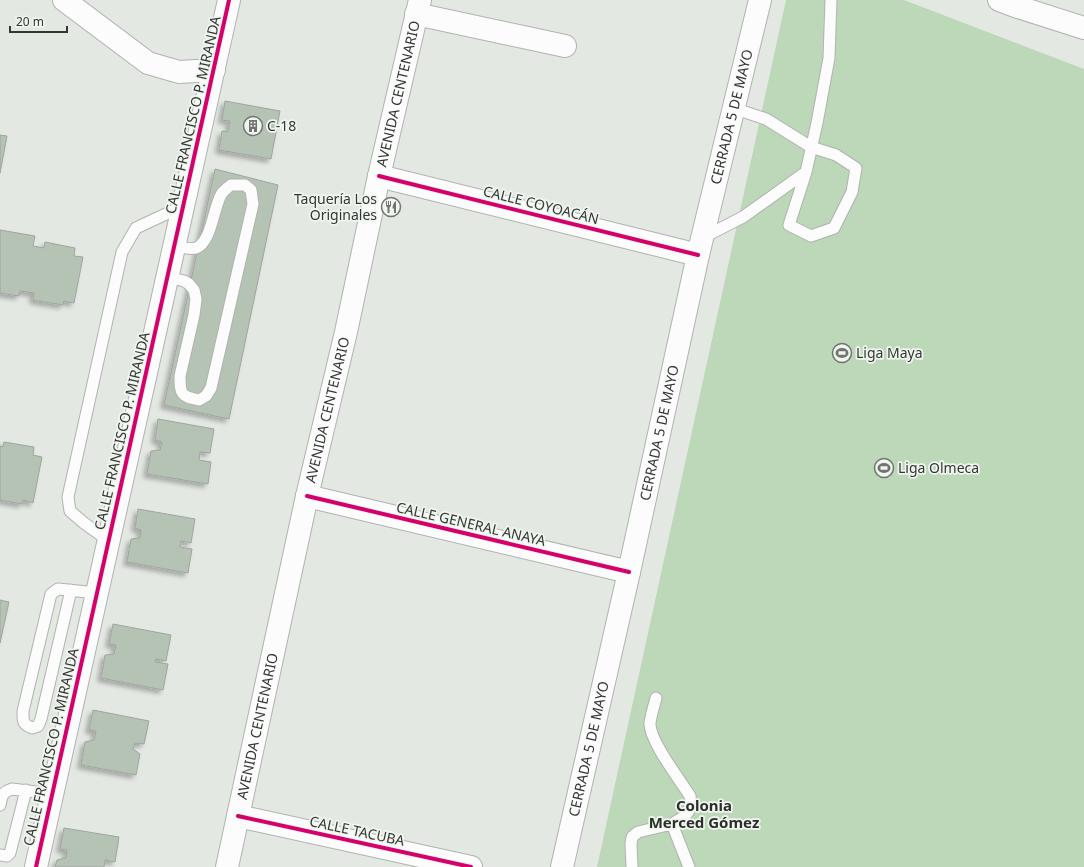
<svg xmlns="http://www.w3.org/2000/svg" width="1084" height="867" viewBox="0 0 1084 867" font-family="'Noto Sans',sans-serif">
	<style>
		.green { fill: #bcd8b9 }
		.building { fill: #b4c3b3; stroke: #a1a4a0; filter: url(#shadow) }
		.lines { fill: none; stroke-linecap: round; stroke-linejoin: round }
		.service-casing { stroke: #b0b3af; stroke-width: 13 }
		.minor-casing { stroke: #b0b3af; stroke-width: 24 }
		.tertiary-casing { stroke: #b0b3af; stroke-width: 24 }
		.secondary-casing { stroke: #b0b3af; stroke-width: 24 }
		.service { stroke: #fbfcfb; stroke-width: 11 }
		.minor { stroke: #fbfcfb; stroke-width: 22 }
		.tertiary { stroke: #fbfcfb; stroke-width: 22 }
		.secondary { stroke: #fbfcfb; stroke-width: 22 }
		.cycleway-casing { stroke: #f0f6ef; stroke-width: 6 }
		.cycleway { stroke: #d6006c; stroke-width: 4 }
		.labels { text-anchor: middle; stroke-width: 3.5; stroke-linejoin: round; paint-order: stroke }
		.street-label { font-size: 14px; fill: #333633; stroke: #f0f6ef }
		.poi-label { font-size: 14px; fill: #333633; stroke: #f0f6ef; text-anchor: start }
		.neighbourhood-label { font-size: 15px; font-weight: bold; fill: #2b2f2a; stroke: #f0f6ef }
	</style>
	<defs>
		<filter id="shadow"><feDropShadow dx="-3.5" dy="3.5" stdDeviation="2" flood-color="#0004"/></filter>
	</defs>
	<rect width="100%" height="100%" fill="#e4e8e3"/>
	<path class="green" d="M786,0h118l180,69v798h-487z"/>
	<path class="building" d="M225,101l55,10 -9,48 -52,-9 3,-19 6,1 2,-11 -8,-1z
		M0,135l7,1 -7,37z
		M215,169l63,16 -49,234 -65,-14z
		M0,230l35,6 -2,10 11,2 1,-6 30,6 -1,8 9,1 -9,46 -10,-2 -1,4 -30,-5 1,-7 -14,-2 -1,5 -19,-3z
		M158,419l56,10 -4,24 -10,-1 -1,8 12,2 -3,22 -61,-10 4,-23 9,-1 2,-8 -7,-2z
		M4,442l30,5 -1,8 9,2 -9,46 -10,-3 -1,4 -22,-4v-54l3,1z
		M138,509l57,10 -4,24 -10,-2 -1,6 12,2 -4,24 -61,-11 4,-23 9,-1 1,-8 -6,-2z
		M0,600l9,2 -9,41z
		M113,624l58,11 -5,26 -10,-2 -1,3 13,2 -5,26 -62,-12 4,-23 9,-1 2,-9 -7,-1z
		M93,710l56,11 -5,23 -9,-1 -2,6 7,5 -4,21 -55,-10 4,-23 9,-2 2,-9 -7,-1z
		M64,828l55,9 -4,25 -10,-2 -1,7h-49l2,-7 9,-2 1,-8 -7,-1z"/>
	<g class="lines">
		<defs>
			<path id="service" d="M733,108l33,11 45,28 25,8 20,13 -4,24 -18,36 -23,8 -22,-11 17,-53 11,-49 12,-65 2,-58
				M702,238l41,-21 63,-45
				M168,277l16,4 5,3 5,6 2,9 -2,16 -14,61c0,19 1,20 19,24l7,-4 5,-8 42,-184 -2,-14 -6,-5h-14c-3,2 -6,5 -9,8 -9,14 -10,49 -26,55 -6,2 -15,-1 -21,-2
				M109,541l-25,-18 -14,-12 -2,-14 54,-245 14,-24 47,-22
				M71,590l-30,129 -3,7 -6,2c-10,-4 -9,-7 -9,-17l28,-117 7,-5 39,4
				M656,698c-2,8 -5,17 -6,25 -1,17 30,57 40,73 3,17 -5,20 -18,28l17,43
				M0,805c2,-9 2,-13 12,-16l40,5
				M0,855l7,1 3,-3 16,-63
				M632,867l-1,-23 1,-7 6,-5 34,-8"/>
			<path id="minor" d="M64,0l84,63 31,9 35,-2
				M416,14l149,32
				M379,176l319,79
				M307,496l322,76
				M238,816l233,51"/>
			<path id="tertiary" d="M36,867l193,-867"/>
			<g id="secondary">
				<path d="M999,0l16,6 69,22"/>
				<path id="s1" d="M227,867l80,-371 39,-164 33,-156 41,-176"/>
				<path id="s2" d="M562,867l67,-295 69,-317 62,-255"/>
			</g>
		</defs>
		<use href="#service" class="service-casing"/>
		<use href="#minor" class="minor-casing"/>
		<use href="#tertiary" class="tertiary-casing"/>
		<use href="#secondary" class="secondary-casing"/>
		<use href="#service" class="service"/>
		<use href="#minor" class="minor"/>
		<use href="#tertiary" class="tertiary"/>
		<use href="#secondary" class="secondary"/>
		<defs>
			<path id="cycleway" d="M379,176l319,79
				M307,496l322,76
				M238,816l233,51
				M36,867l193,-867"/>
		</defs>
		<use href="#cycleway" class="cycleway-casing"/>
		<use href="#cycleway" class="cycleway"/>
	</g>
	<defs>
		<symbol id="building-ring" viewBox="-11 -11 22 22"><circle r="9.5" fill="#f0f6ef" stroke="#717471" stroke-width="1.5"/><path d="M-4-6H4V6H1V3H-1V6H-4ZM-2.5-4.3h1.7v1.8h-1.7ZM.8-4.3h1.7v1.8H.8ZM-2.5-1h1.7V.8h-1.7ZM.8-1h1.7V.8H.8Z" fill="#717471"/></symbol>
		<symbol id="restaurant-ring" viewBox="-11 -11 22 22"><circle r="9.5" fill="#f0f6ef" stroke="#717471" stroke-width="1.5"/><path d="M-5-6h1v4h1v-4h1v4h1v-4h1v5L-1.5 .5V6h-2V.5L-5-1ZM5-6V6H3V1.5H1.5Q1.5-4 5-6Z" fill="#717471"/></symbol>
		<symbol id="stadium-ring" viewBox="-11 -11 22 22"><circle r="9.5" fill="#f0f6ef" stroke="#717471" stroke-width="1.5"/><path d="M0-5a6.5 5 0 1 0 0 10a6.5 5 0 1 0 0-10ZM-3.5-1.8h7v3.6h-7Z" fill="#717471"/></symbol>
	</defs>
	<g fill-rule="evenodd">
		<use href="#building-ring" x="242" y="115" width="22" height="22"/>
		<use href="#restaurant-ring" x="380" y="196" width="22" height="22"/>
		<use href="#stadium-ring" x="831" y="342" width="22" height="22"/>
		<use href="#stadium-ring" x="873" y="457" width="22" height="22"/>
	</g>
	<g class="labels">
		<g class="street-label">
			<text dy="5" stroke="none"><textPath href="#s1" startOffset="792">AVENIDA CENTENARIO</textPath></text>
			<text transform="translate(193 115) rotate(-77)" y="5">CALLE FRANCISCO P. MIRANDA</text>
			<text dy="5" stroke="none"><textPath href="#s2" startOffset="769">CERRADA 5 DE MAYO</textPath></text>
			<text transform="translate(541 205) rotate(14)" y="5">CALLE COYOACÁN</text>
			<text dy="5" stroke="none"><textPath href="#s1" startOffset="468">AVENIDA CENTENARIO</textPath></text>
			<text transform="translate(122 431) rotate(-77)" y="5">CALLE FRANCISCO P. MIRANDA</text>
			<text dy="5" stroke="none"><textPath href="#s2" startOffset="445">CERRADA 5 DE MAYO</textPath></text>
			<text transform="translate(471 524) rotate(13)" y="5">CALLE GENERAL ANAYA</text>
			<text dy="5" stroke="none"><textPath href="#s1" startOffset="144">AVENIDA CENTENARIO</textPath></text>
			<text transform="translate(51 747) rotate(-77)" y="5">CALLE FRANCISCO P. MIRANDA</text>
			<text dy="5" stroke="none"><textPath href="#s2" startOffset="121">CERRADA 5 DE MAYO</textPath></text>
			<text transform="translate(357 831) rotate(12)" y="5">CALLE TACUBA</text>
		</g>
		<g class="poi-label">
			<text x="267" y="131">C-18</text>
			<text x="377" y="204" text-anchor="end">Taquería Los<tspan x="377" dy="16">Originales</tspan></text>
			<text x="856" y="358">Liga Maya</text>
			<text x="898" y="473">Liga Olmeca</text>
		</g>
		<g class="neighbourhood-label">
			<text x="704" y="811">Colonia<tspan x="704" dy="17">Merced Gómez</tspan></text>
		</g>
	</g>
	<path d="M10 26v6h57v-6" fill="none" stroke="#333633" stroke-width="2"/>
	<text x="16" y="26" font-size="12" fill="#333633" stroke="#f0f6ef" stroke-width="3" paint-order="stroke">20 m</text>
</svg>
